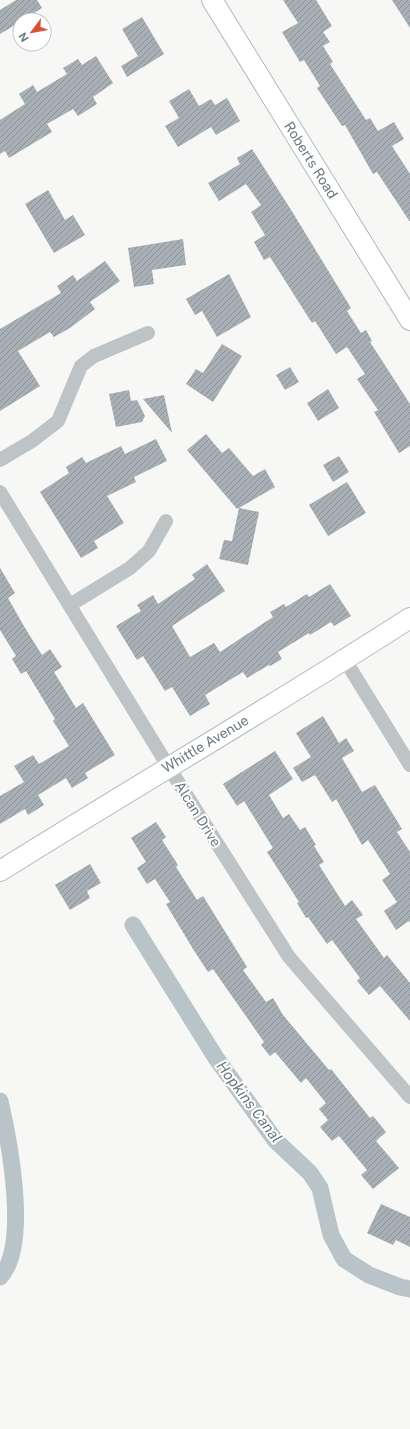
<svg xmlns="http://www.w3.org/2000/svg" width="410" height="1429" viewBox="0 0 410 1429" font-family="'Public Sans',sans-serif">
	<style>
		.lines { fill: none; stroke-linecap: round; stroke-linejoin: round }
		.canal { stroke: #b8c4c8; stroke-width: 17 }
		.building { fill: url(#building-hatch) }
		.secondary-casing { stroke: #b1b7bb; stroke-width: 22 }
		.street { stroke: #bec3c6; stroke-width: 14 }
		.secondary { stroke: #fff; stroke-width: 20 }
		.labels { text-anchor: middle; stroke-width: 4; stroke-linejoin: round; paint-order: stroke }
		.street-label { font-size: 14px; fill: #687984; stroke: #fff }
		.water-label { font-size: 15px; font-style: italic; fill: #64797f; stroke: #fff }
	</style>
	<defs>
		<pattern id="building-hatch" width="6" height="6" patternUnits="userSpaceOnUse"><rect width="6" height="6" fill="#a8b0b5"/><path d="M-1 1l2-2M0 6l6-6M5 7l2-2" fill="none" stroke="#8d9499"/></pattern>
	</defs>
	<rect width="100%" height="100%" fill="#f7f7f5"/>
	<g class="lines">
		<path class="canal" d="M133,925l83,133 59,82 35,33 10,15 11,47 13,24 25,16 31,12 10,2
			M0,1101c9,39 30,145 0,176"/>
	</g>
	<path class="building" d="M16,0h21l5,8 -19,12h-3v2l-20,12v-24z
		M283,0h33l16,26 -9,6 7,10 -7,4 10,16 -3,2 36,56 4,-2 8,13 16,-9 10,17 -12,7 18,28v48l-33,-50 -4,2 -28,-49 -3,1 -25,-38 3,-2 -16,-26 -4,2 -18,-30 16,-9z
		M392,0h18v28z
		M142,17l22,37 -37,23 -6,-11 17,-10 -16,-27z
		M96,56l17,27 -20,14 4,7 -19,12 -5,-7 -26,15 5,8 -43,26 -4,-7 -5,3v-34l25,-16 -6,-10 14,-9 4,7 30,-18 -4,-6 15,-9 4,6z
		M189,89l10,17 12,-7 4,6 12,-7 13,23 -24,14 -5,-8 -33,20 -13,-21 14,-8 -10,-17z
		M252,149l41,64 58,95 -4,3 14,22 5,-3 6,11 -2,1 40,62v42l-11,7 -25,-41 4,-2 -21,-31 8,-5 -18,-27 -11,7 -21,-33 -3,2 -42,-66 -6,3 -10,-18 11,-7 -14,-23 10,-7 -15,-21 -27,17 -11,-18 32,-19 -3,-6z
		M48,190l17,30 8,-5 12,20 -31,18 -29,-49z
		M183,239l3,26 -34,5 2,14 -20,3 -6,-39z
		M105,261l15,20 -30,21 5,7 -25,19 -16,9 -4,-5 -32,19 22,35 -40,25v-82l61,-36 -4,-7 16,-11 4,6z
		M229,274l22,43 -34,20 -15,-26 -7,4 -9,-16z
		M222,344l20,12 -29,46 -27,-18 10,-15 7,4z
		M290,367l9,15 -14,8 -9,-15z
		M328,389l11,19 -21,13 -11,-18z
		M129,390l2,11 6,-1 8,16 -3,6 -26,5 -7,-33z
		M164,395l8,38 -29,-34z
		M206,434l16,19 7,-5 24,28 12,-7 10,18 -36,21 20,4 -11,53 -29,-6 5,-19 8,1 7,-33 -2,1 -50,-59z
		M156,439l11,22 -33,16 2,5 -29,14 17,27 -30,18 4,7 -17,10 -41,-66 29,-19 -3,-6 16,-10 4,6 35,-17 4,8z
		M339,456l10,16 -16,10 -10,-17z
		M347,482l19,31 -38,23 -19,-31z
		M207,564l18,27 -53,35 18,31 24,-14 6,9 53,-35 -3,-5 14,-8 2,3 21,-13 2,3 21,-13 21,32 -17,10 -3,-4 -21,13 -1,-2 -31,19 4,7 -12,7 -1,-1 -22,13 -4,-6 -38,23 5,9 -20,12 -18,-29 -7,4 -22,-35 -6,4 -21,-34 25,-15 -4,-6 16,-10 5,9 37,-25 -3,-4z
		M0,568l15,25 -7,5 17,30 17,27 8,-6 12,18 -8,5 22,36 7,-5 32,52 -30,18 3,5 -16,10 -6,-10 -28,17 6,10 -16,10 -3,-6 -25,15v-28l24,-14 -10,-16 19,-11 6,9 30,-18 -16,-25 2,-2 -29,-48 -5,3 -9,-15 4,-3 -16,-26z
		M323,716l16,27 7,-5 8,13 -12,7 20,34 13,-7 27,44 -5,3 13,20v71l-1,-2 -13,9 -12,-19 13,-9 -15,-22 8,-6 -22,-34 -6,5 -26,-46 -4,3 -17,-27 -13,7 -9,-14 18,-11 -15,-24z
		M275,751l18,28 -24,16 14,23 6,-4 11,16 5,-3 11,18 -2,1 10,16 -5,3 26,41 7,-6 11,15 -7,4 28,39 3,-3 23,28v38l-30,-35 -11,9 -12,-14 3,-3 -28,-38 -5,4 -19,-27 -2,1 -9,-15 2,-1 -32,-50 6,-4 -29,-47 -7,5 -14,-22z
		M156,822l10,15 -4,3 16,25 -2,2 21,33 6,-4 44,71 -4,3 23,32 7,-4 10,17 46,55 2,-1 39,49 3,-2 13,16 -10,9 23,27 -26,21 -12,-14 6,-5 -28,-34 -7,5 -12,-14 8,-7 -9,-11 7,-6 -20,-25 -5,5 -26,-31 -5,4 -9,-11 3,-3 -51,-73 -5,3 -15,-23 -27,-45 4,-2 -15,-23 -8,5 -10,-16 9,-6 -15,-24z
		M90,864l11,19 -14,8 3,7 -20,12 -15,-25z
		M381,1204l29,13v30l-14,-7 -3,5 -26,-12z"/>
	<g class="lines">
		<defs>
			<path id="secondary" d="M212,0l198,320
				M0,871c136,-85 275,-166 410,-253"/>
		</defs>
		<use href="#secondary" class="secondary-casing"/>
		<path class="street" d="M0,460l32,-19 26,-20 23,-55 13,-10 54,-23
			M0,492l168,274 121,191 121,140
			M70,605l60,-37 19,-17 17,-30
			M345,660l65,105"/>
		<use href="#secondary" class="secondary"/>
	</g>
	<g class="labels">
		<g class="street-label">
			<text transform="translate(311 160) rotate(58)" y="5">Roberts Road</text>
			<text transform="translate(205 744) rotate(-31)" y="5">Whittle Avenue</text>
			<text transform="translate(198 814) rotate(58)" y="5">Alcan Drive</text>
		</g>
		<g class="water-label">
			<text transform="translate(249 1102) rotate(53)" y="5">Hopkins Canal</text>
		</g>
	</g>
	<g transform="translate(32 32) rotate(238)"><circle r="19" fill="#ffffff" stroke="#c3c9ce"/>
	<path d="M0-3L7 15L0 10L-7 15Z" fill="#d85334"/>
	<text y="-6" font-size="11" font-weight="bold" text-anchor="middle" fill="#687984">N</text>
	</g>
</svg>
